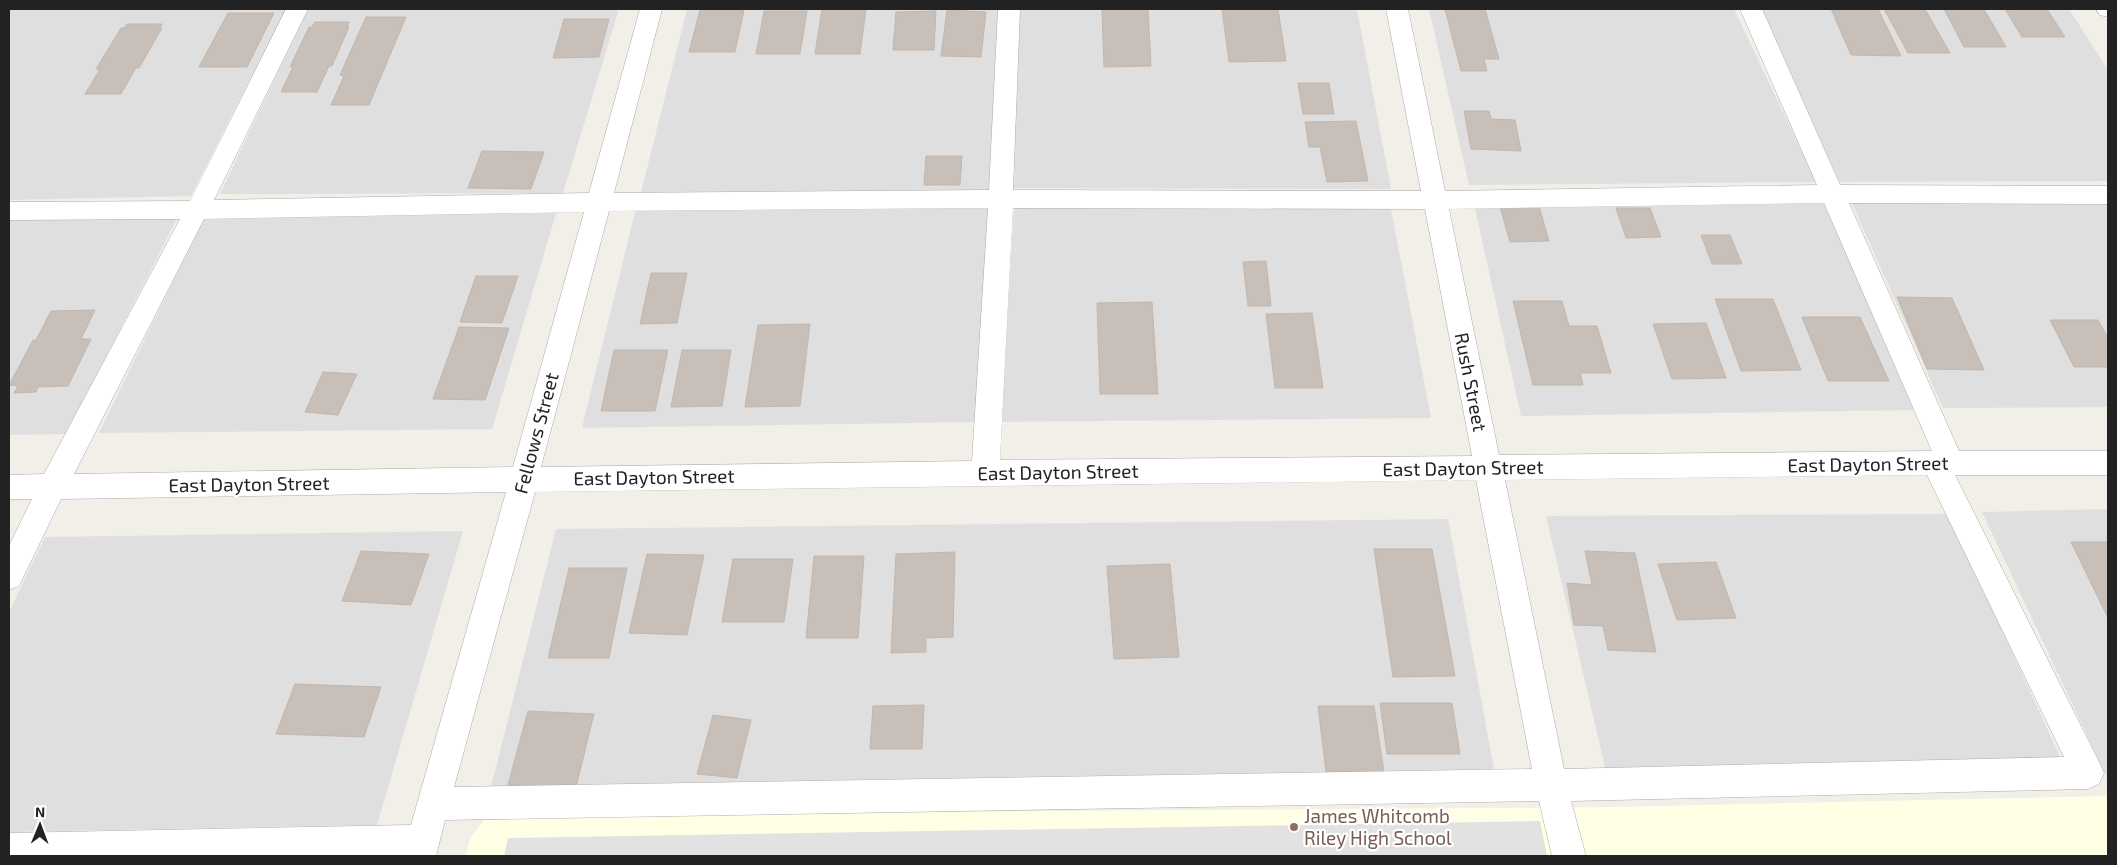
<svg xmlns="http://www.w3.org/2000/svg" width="2117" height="865" viewBox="0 0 2117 865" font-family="'Exo 2',sans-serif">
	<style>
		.residential { fill: #e0dfdf }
		.education { fill: #ffffe5 }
		.parking { fill: #e2e2e2 }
		.building { fill: #c7bfb8; stroke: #c4b6ab }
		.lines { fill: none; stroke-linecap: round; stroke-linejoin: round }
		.minor-casing { stroke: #a9a9a9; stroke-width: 1 }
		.minor { fill: #fff; fill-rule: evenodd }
		.education-dot { fill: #8d6e63; stroke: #fff; stroke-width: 2 }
		.labels { text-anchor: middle; stroke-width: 4.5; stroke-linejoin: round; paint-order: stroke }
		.street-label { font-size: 19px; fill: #222; stroke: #fff }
		.education-label { font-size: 19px; fill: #785e54; stroke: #fff; text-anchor: start }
	</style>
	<rect width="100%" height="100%" fill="#f2efe9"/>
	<path class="residential" d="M9,9h276l-94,187 -182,4z
		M308,9h311l-56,184 -343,1z
		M687,9h314l-8,182 -352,1z
		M1020,9h337l34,180 -377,-1z
		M1429,9h305l82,173 -347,3z
		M1756,9h313l39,61v111l-268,1z
		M2108,198v209l-165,1 -93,-209z
		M1824,199l93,211 -396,6 -47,-212z
		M990,207l-13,215 -395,6 54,-220z
		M1014,208l377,1 40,209 -430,4z
		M557,210l-65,219 -393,4 106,-217z
		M178,217l-112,217 -57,1v-216z
		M2108,509v271l-126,-268z
		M1949,514l112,245 -455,12 -60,-255z
		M1448,519l46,250 -1004,22 66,-262z
		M463,531l-86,294 -368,7v-220l36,-75z"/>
	<path class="education" d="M2108,796v60h-1642l4,-18 18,-23 1127,-8z"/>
	<path class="parking" d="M1540,821l7,35h-1043l4,-18z"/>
	<path class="building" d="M822,9h44l-6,45h-45z
		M1102,9h46l3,57 -47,1z
		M1222,9h56l8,52 -57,1z
		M1445,9h40l14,50h-15l3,12h-26z
		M1831,9h47l23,47 -50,-1z
		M1884,9h41l25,44h-42z
		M1944,9h40l22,38h-42z
		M2005,9h42l18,28h-43z
		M700,10h44l-9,42h-46z
		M947,10l39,2 -5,45 -40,-1z
		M764,11h43l-7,43h-44z
		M936,11l-2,39h-41l3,-38z
		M228,13h46l-27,54h-48z
		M366,17h40l-37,88h-38l13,-29 -4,-1z
		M564,19h45l-10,38 -46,1z
		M315,22h34l-2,5h2l-17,39h-3l-12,26h-36l12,-25h-3l19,-40h3z
		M127,24h35l-3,5 3,-1 -23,40h-3l-15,26h-36l15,-25h-4l25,-41h3z
		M1298,83h31l5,31h-31z
		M1464,111h25l2,8 24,1 6,31 -50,-2z
		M1356,121l12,60 -41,1 -7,-35h-11l-4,-25z
		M482,151l62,1 -13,37 -63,-1z
		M926,156h36l-2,29h-36z
		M1539,206l10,35 -39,1 -10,-35z
		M1616,208h34l11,29 -35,1z
		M1701,235h29l12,29h-30z
		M1266,261l5,45h-23l-5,-44z
		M651,273h36l-10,50 -37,1z
		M476,276h42l-16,47 -42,-1z
		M1897,297l55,1 32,72 -57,-1z
		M1715,299h58l28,71 -60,1z
		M1513,301h49l7,25h28l14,47h-31l3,12h-50z
		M1152,302l6,92h-58l-3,-91z
		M95,310l-14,29h10l-23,47 -30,1 -2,5 -22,1 4,-7 -9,-1 24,-45h3l15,-29z
		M1312,313l11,75h-48l-9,-74z
		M1802,317h58l29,64h-61z
		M2050,320h48l10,18v29h-34z
		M1706,323l20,55 -54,1 -19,-55z
		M810,324l-10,82 -55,1 13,-82z
		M459,327l50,1 -24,72 -52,-1z
		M614,350h54l-13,61h-54z
		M682,350h49l-9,56 -51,1z
		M323,372l34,2 -19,41 -33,-3z
		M2071,542h37v76z
		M1374,549h58l23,127 -62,1z
		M361,551l68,3 -18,51 -69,-4z
		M1585,551l50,2 21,99 -48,-2 -5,-24 -29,-1 -7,-42 25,2z
		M955,552l-2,85 -27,1v14l-35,1 5,-99z
		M647,554l57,1 -17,80 -58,-2z
		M814,556h50l-6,82h-52z
		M733,559h60l-9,63h-62z
		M1716,562l20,56 -59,2 -19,-56z
		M1170,564l9,93 -65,2 -7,-93z
		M569,568h58l-18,90h-61z
		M295,684l86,3 -17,50 -88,-3z
		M1380,703h72l8,51h-73z
		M924,705l-2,44h-52l3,-43z
		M1318,706h56l10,66h-58z
		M528,711l66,3 -18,73 -68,-2z
		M713,715l38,5 -14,58 -40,-4z"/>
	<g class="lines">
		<defs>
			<path id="minor" d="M286,9h22l-94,191 375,-7 51,-184h22l-48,184 375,-3 9,-181h22l-7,181 408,1 -35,-182h22l37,182 372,-6 -77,-176h22l78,176 268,1v18l-259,-1 110,248h149v24h-153l144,287 5,11 -5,11 -11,5 -517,12 15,55h-34l-13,-55 -1094,19 -9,36h-427v-23l402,-8 95,-333 -445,7 -42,87 -10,4v-44l23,-47h-23v-24l35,-1 136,-255 -171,1v-18l181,-1zM1824,203l108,248 -433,4 -50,-246zM988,208l-16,253 -431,6 68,-256zM1013,208l412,1 47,247 -472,4zM584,212l-71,255 -439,7 130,-255zM1927,475l137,282 -500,12 -59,-289zM1476,480l56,289 -1078,18 81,-295z
				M2096,9h12v8l-8,-2z"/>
		</defs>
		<use href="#minor" class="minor-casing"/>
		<use href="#minor" class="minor"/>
	</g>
	<circle class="education-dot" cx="1294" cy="827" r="5"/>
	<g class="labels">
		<g class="street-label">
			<text transform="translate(1471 382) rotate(79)" y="7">Rush Street</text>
			<text transform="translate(536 433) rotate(-75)" y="7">Fellows Street</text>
			<text transform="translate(1868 464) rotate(-1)" y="7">East Dayton Street</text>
			<text transform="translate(1463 468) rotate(-1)" y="7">East Dayton Street</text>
			<text transform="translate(1058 472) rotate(-1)" y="7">East Dayton Street</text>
			<text transform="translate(654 477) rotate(-1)" y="7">East Dayton Street</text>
			<text transform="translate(249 484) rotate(-1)" y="7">East Dayton Street</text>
		</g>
		<g class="education-label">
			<text x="1304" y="823">James Whitcomb<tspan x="1304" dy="22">Riley High School</tspan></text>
		</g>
	</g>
	<rect width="2117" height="865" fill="none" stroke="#222222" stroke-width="20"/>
	<g transform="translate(40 825) rotate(1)" stroke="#ffffff" stroke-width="4" paint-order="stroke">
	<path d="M0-4L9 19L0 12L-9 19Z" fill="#222222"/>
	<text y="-8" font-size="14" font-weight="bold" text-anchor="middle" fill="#222222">N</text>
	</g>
</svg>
